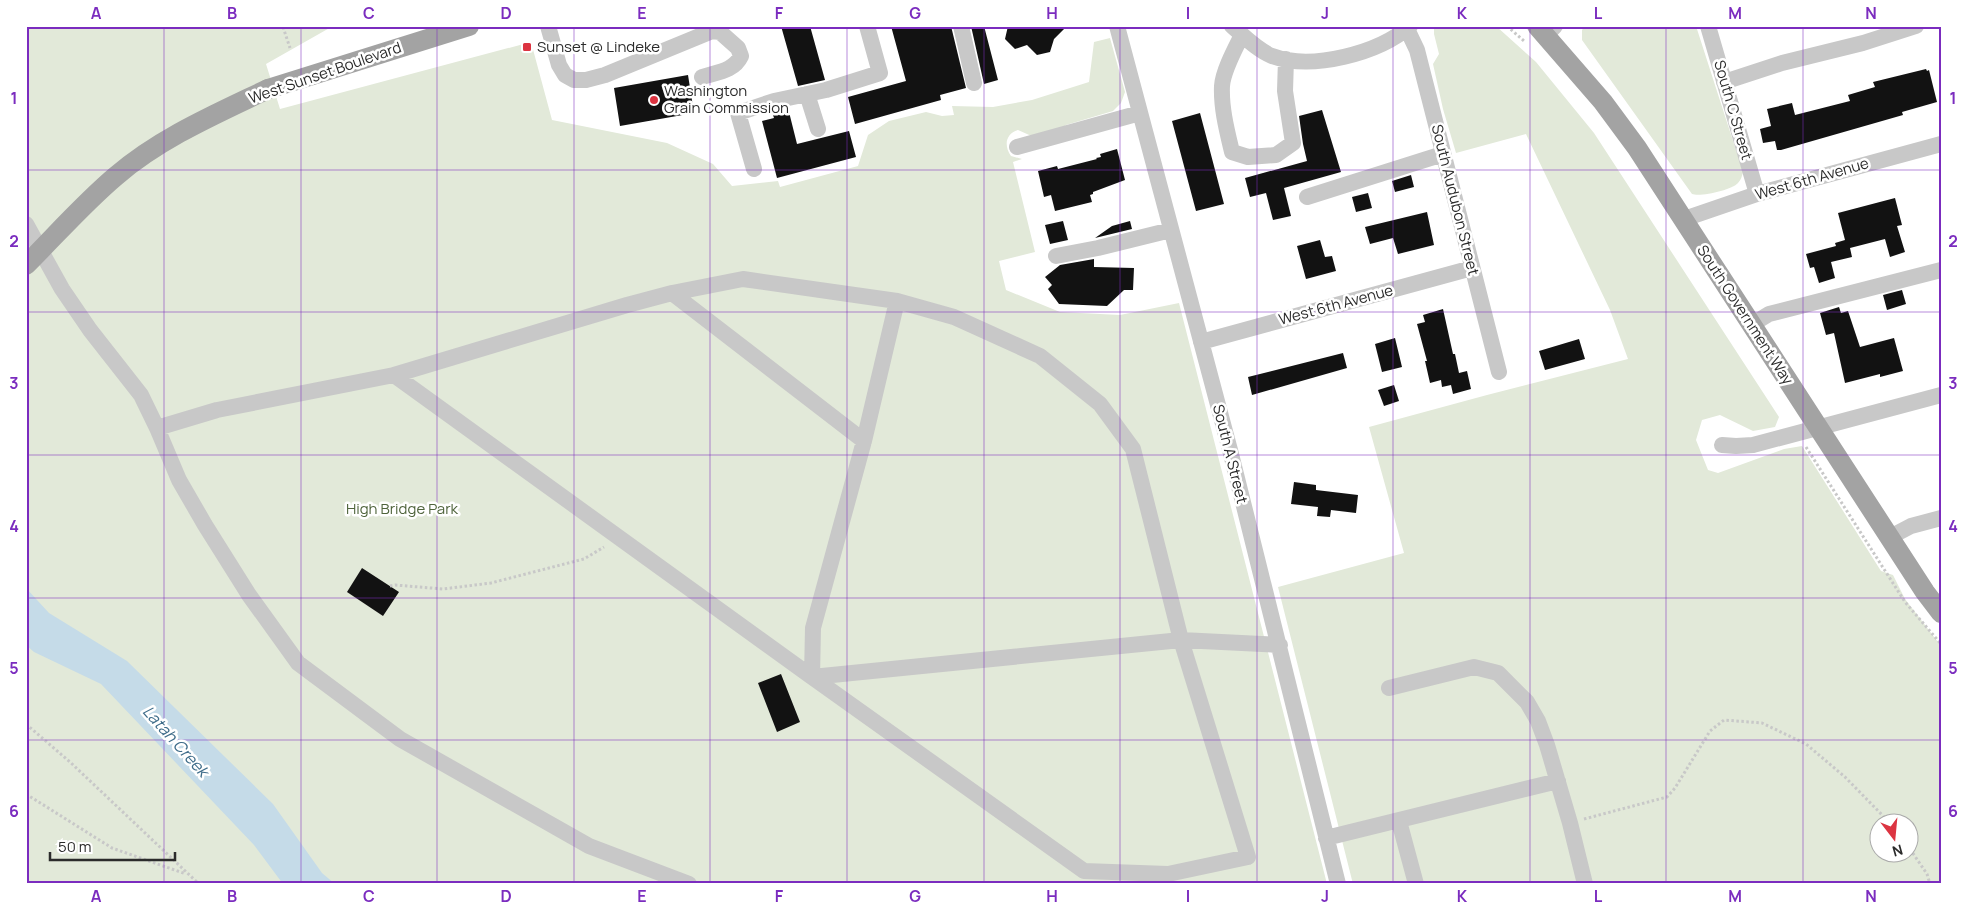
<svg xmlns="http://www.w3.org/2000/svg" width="1967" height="910" viewBox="0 0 1967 910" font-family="Manrope,sans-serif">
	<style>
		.green { fill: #e2e9d9; fill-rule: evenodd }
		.water { fill: #c5dbe8 }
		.building { fill: #121212 }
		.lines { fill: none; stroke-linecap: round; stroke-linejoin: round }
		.path { stroke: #c8c8c8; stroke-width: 3; stroke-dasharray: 2.5 2.5; stroke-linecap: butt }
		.minor { stroke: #c8c8c8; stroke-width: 16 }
		.major { stroke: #a3a3a3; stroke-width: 20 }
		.major-bridge { stroke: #a3a3a3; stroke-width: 20 }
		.grid { fill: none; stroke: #7b2cbf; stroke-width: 1; stroke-opacity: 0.55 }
		.poi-dot { fill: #dc3441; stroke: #fff; stroke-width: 2 }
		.labels { text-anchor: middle; stroke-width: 5; stroke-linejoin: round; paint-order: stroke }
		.poi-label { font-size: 15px; fill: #2b2b2b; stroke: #fff; text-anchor: start }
		.street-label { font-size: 15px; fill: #2b2b2b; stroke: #fff }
		.park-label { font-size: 15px; fill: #4f643c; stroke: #fff }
		.water-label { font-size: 16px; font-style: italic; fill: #3e6c89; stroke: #fff }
		.neatline { fill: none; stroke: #7b2cbf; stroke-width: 2 }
		.grid-label { font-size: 16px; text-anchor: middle; font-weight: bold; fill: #7b2cbf }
	</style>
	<rect width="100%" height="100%" fill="#fff"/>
	<path class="green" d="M26,26h307l-67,38 14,45 251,-67 21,78 115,23 46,21 19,22 46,-5 2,6 78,-21 10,-31 21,-14 37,-9 16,4 12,-1 -2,-9 41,1 39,-7 57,-18 5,-40 16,-4 15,54 -4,11 -8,8 -47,14 -9,8 -21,5 -18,-8c-13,4 -14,16 -7,26l11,3 -9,3 22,90 -36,9 7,29 54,22 60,3 59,-12 148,581h-1301z
		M1434,26h62l40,36 58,71 185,284 -4,10 -22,4 -33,-16 -18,5 -6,20 12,30 10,3 66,-24 18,-3 79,125 12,4 12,24 36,47v238h-588l-75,-297 126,-34 -35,-126 118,-32 141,-36 -18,-49 -84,-176 -70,19 -13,-44 -10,-45 6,-10 -5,-20zM1880,822h30v30h-30z
		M1585,26h111l47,146c-1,4 -2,8 -5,11 -6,7 -37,14 -46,11l-110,-154v-10z"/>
	<path class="water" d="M26,588l23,25 78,48 146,143 49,69 13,11h-52l-29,-39 -153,-161 -67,-32 -8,-7z"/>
	<path class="building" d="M781,26h29l15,54 -27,6z
		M891,26h60l15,62 -26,7 1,5 -86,24 -7,-27 58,-16z
		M971,26h13l14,54 -14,4z
		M1008,26h59l-13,13 -4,13 -13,3 -10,-10 -12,4 -10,-10z
		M1926,69l1,2 2,-1 8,32 -35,10 1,3 -122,35h-4l-2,-9 -12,2 -3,-14 11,-3 -4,-17 25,-6 3,12 55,-14 -2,-6 27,-8 -2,-5z
		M688,75l6,38 -74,13 -6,-38z
		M788,108l9,36 52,-13 7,26 -79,21 -15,-57 12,-3 -2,-6z
		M1322,110l19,62 -57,16 7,28 -18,4 -7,-27 -16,4 -5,-19 62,-17 -4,-17 -4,-28z
		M1200,113l24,91 -28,7 -24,-90z
		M1117,149l8,31 -32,12v2l-3,1 2,7 -37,9 -4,-16 -7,2 -6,-26 19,-5 1,3 39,-10 -1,-1 5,-1 -1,-3z
		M1411,175l3,12 -19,5 -3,-11z
		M1368,193l4,15 -16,4 -4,-15z
		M1895,198l7,27 -5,1 8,26 -15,5 -5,-18 -35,9 2,9 -21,5 4,16 -16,5 -5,-16 -4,1 -4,-14 30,-8 -1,-3 10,-3 -7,-27z
		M1427,212l7,33 -36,9 -5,-16 -23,6 -5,-17z
		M1063,221l5,19 -18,4 -5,-19z
		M1130,221l2,8 -37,9 17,-12z
		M1320,240l5,17 7,-1 4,15 -30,8 -9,-33z
		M1094,259v8l40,1 -1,22h-9l-17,16 -48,-2 -11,-15 4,-4 -7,-8 15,-12z
		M1902,290l4,14 -19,6 -4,-15z
		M1839,307l2,6 7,-2 12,36 34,-9 9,33 -23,6v-3l-35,9 -11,-50 -8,2 -6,-22z
		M1443,309l10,45h2l4,19 8,-2 4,18 -18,5 -2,-9 -9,2 -1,-7 -11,3 -5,-22h2l-10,-37 8,-2 -2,-7z
		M1395,338l7,29 -20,5 -7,-28z
		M1579,339l6,20 -40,11 -6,-19z
		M1343,353l4,15 -95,27 -4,-18z
		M1394,385l5,16 -15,5 -6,-16z
		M1294,482l22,3v5l42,5 -2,18 -25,-3 -1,7 -13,-1 1,-9 -27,-3z
		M362,568l37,24 -16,24 -36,-24z
		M781,674l19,48 -23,10 -19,-49z"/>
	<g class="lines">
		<path class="path" d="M1507,26l17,15
			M283,27l7,21
			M1806,447l99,155 36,42
			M390,586l5,-1 48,4 48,-6 93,-24 20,-12
			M26,724l44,38 129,122
			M26,794l86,54 74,26
			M1584,819l83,-22 8,-9 35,-57 14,-11 38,3 44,21 39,33 44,45
			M1910,849l17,25 3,10"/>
		<path class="minor" d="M548,26l11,39 6,10 9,5h12l19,-5 107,-44 8,1 18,16 3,8c-7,15 -24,16 -39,21
			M961,26l13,57
			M1117,26l113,424 108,434
			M1232,26c13,11 25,24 40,30 40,15 107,-3 138,-30
			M1708,26l49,168
			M1407,29l10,21 82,322
			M1242,35c-7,14 -19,36 -20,51 -1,22 5,45 10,66l16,5 28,-2 17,-12 -8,-52 1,-32
			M1546,35l9,-9
			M1724,82l58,-19 81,-20 53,-17
			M807,94l11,35
			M1017,147l123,-34
			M754,169l-16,-56 36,-12 52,-11 54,-17 -13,-47
			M1307,197l136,-43
			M1684,219l73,-25 184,-50
			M26,224l36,65 28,41 51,65 16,33 60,-18 177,-35 418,302 369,-37 99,5
			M1056,256l42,-8 73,-18
			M672,293l192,148
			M1751,325l18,-11 172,-44
			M1201,342l271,-74
			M394,375l233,-70 45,-12 71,-14 154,22 57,16 86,39 60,48 33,45 48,191 67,217 -80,17 -84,-3 -272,-194 1,-49 51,-187 33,-140
			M157,428l22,52 26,45 44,70 49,68 102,76 189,107 100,38
			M1722,445l14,1 17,-1 188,-50
			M1890,537l21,-11 30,-8
			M1389,688l85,-21 24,6 29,29 11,19 9,24 23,78 15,61
			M1399,821l17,63
			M1326,838l232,-57"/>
		<path class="major" d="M1537,26l66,76 34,46 288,444 16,21
			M268,89l201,-63"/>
		<path class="major-bridge" d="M26,265c30,-30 58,-62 90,-89 44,-38 100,-62 152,-87"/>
	</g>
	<path class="grid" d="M164,26v858M301,26v858M437,26v858M574,26v858M710,26v858M847,26v858M984,26v858M1120,26v858M1257,26v858M1393,26v858M1530,26v858M1666,26v858M1803,26v858M26,170h1915M26,312h1915M26,455h1915M26,598h1915M26,740h1915"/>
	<g class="poi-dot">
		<rect x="522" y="42" width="10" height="10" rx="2.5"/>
		<circle cx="654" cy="100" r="5"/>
	</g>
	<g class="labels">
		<g class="poi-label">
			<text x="537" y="52">Sunset @ Lindeke</text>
			<text x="664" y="96">Washington<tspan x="664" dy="17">Grain Commission</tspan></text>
		</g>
		<g class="street-label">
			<text transform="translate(325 73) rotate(-19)" y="5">West Sunset Boulevard</text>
			<text transform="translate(1733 110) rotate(74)" y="5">South C Street</text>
			<text transform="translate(1812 179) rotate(-16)" y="5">West 6th Avenue</text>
			<text transform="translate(1455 200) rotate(76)" y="5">South Audubon Street</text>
			<text transform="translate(1336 305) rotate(-15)" y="5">West 6th Avenue</text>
			<text transform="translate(1745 315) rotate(57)" y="5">South Government Way</text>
			<text transform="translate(1230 454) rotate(76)" y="5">South A Street</text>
		</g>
		<g class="park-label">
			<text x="402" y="514">High Bridge Park</text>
		</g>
		<g class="water-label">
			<text transform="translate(176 741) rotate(48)" y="6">Latah Creek</text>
		</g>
	</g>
	<rect width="1967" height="910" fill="none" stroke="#ffffff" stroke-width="55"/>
	<g transform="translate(1894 838) rotate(164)"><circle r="24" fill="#ffffff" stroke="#aaaaaa"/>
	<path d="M0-4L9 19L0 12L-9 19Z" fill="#dc3441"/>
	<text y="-8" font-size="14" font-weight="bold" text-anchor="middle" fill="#2b2b2b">N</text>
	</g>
	<path d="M50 852v8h125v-8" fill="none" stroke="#2b2b2b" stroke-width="2.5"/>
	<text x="58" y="852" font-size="15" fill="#2b2b2b" stroke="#ffffff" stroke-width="4" paint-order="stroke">50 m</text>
	<rect x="28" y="28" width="1912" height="854" class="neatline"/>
	<g class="grid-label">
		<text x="96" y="19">A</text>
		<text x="232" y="19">B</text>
		<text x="369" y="19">C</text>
		<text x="506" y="19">D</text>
		<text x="642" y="19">E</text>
		<text x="779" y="19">F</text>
		<text x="915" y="19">G</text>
		<text x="1052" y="19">H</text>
		<text x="1188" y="19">I</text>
		<text x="1325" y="19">J</text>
		<text x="1462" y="19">K</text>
		<text x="1598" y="19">L</text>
		<text x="1735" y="19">M</text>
		<text x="1871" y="19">N</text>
		<text x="14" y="104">1</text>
		<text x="1953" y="104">1</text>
		<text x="14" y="247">2</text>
		<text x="1953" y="247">2</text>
		<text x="14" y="389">3</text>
		<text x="1953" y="389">3</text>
		<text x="14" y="532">4</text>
		<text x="1953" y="532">4</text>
		<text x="14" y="674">5</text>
		<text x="1953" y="674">5</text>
		<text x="14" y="817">6</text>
		<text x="1953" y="817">6</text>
		<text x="96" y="902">A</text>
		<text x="232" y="902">B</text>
		<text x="369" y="902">C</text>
		<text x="506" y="902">D</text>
		<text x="642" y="902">E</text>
		<text x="779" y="902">F</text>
		<text x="915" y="902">G</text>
		<text x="1052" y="902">H</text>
		<text x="1188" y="902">I</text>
		<text x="1325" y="902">J</text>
		<text x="1462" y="902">K</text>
		<text x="1598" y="902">L</text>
		<text x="1735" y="902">M</text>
		<text x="1871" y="902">N</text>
	</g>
</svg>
